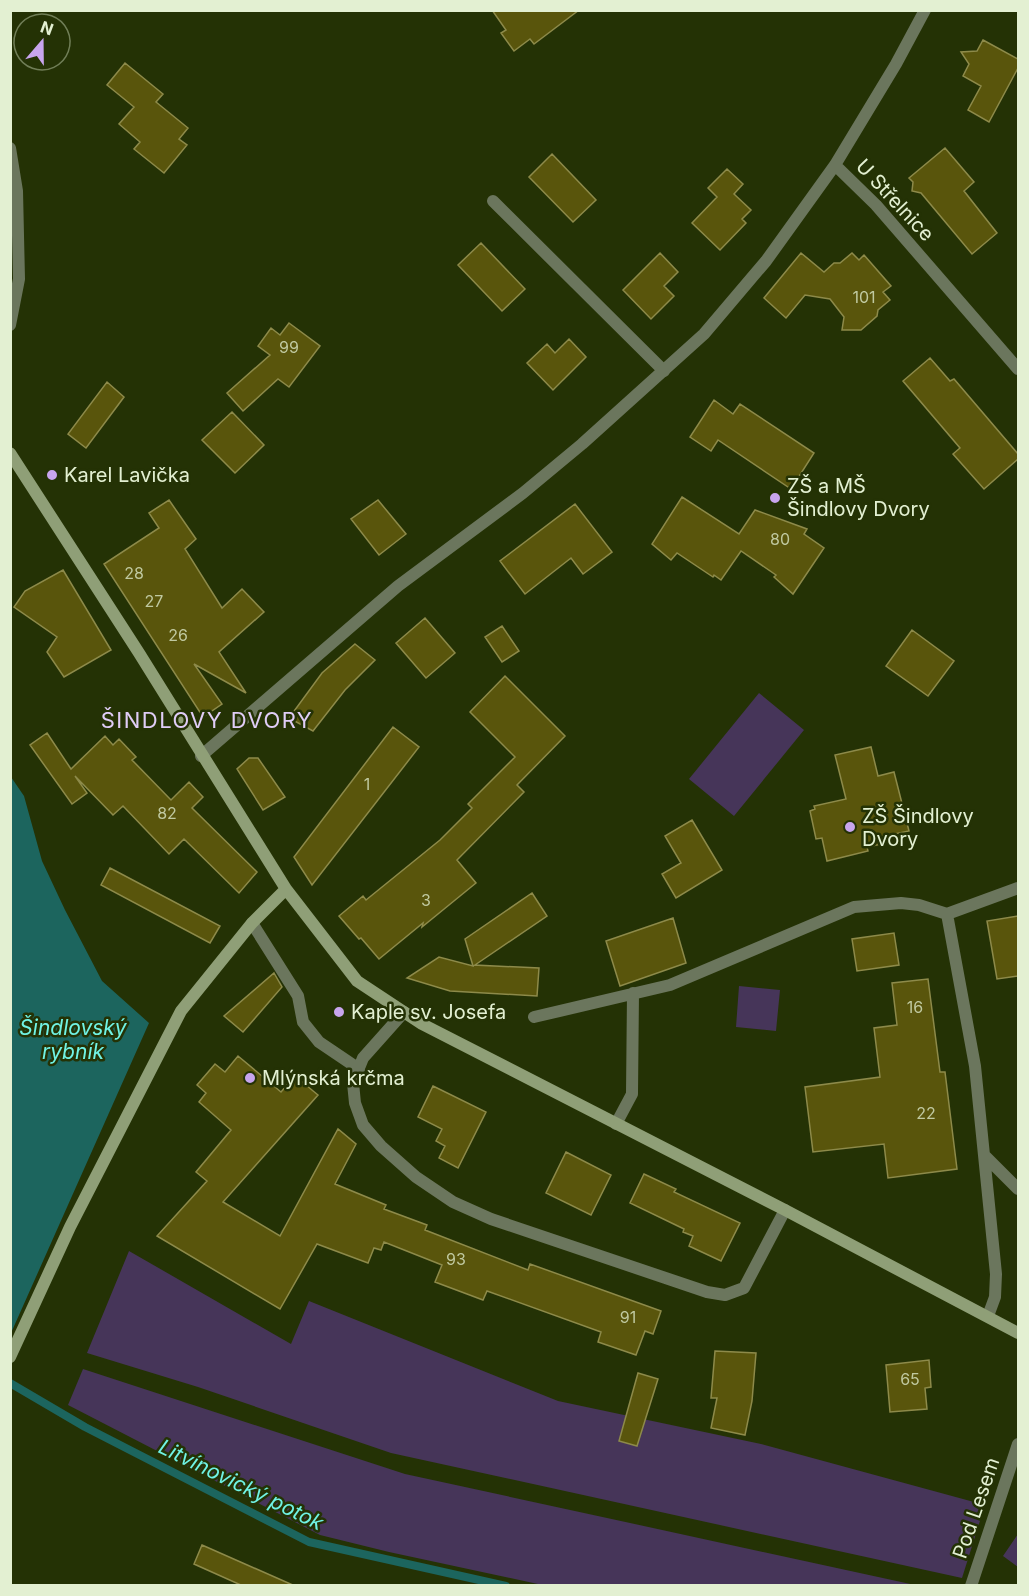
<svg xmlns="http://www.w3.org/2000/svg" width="1029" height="1596" viewBox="0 0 1029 1596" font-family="Inter,sans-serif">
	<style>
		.green { fill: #463559 }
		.water { fill: #1c655e }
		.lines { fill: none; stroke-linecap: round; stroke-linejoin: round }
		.stream { stroke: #1c655e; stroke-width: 8 }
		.building { fill: #59550c; stroke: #8d8a4a; stroke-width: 1.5 }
		.lane { stroke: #6b765d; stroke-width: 12 }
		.street { stroke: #6b765d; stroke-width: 12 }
		.secondary { stroke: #8f9f77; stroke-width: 12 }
		.poi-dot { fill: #c8a5ee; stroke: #243205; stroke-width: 2 }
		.labels { text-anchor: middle; stroke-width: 5; stroke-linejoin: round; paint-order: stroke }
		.number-label { font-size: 16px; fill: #c0c9a0 }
		.street-label { font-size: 20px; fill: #e3f0d2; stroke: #243205 }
		.poi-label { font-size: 20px; fill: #e3f0d2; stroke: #243205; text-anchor: start }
		.water-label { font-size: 21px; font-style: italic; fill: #70f3e5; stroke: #243205 }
		.quarter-label { font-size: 22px; letter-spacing: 1.5px; fill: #e0cdf7; stroke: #243205 }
	</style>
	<rect width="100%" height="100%" fill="#243205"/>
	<path class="green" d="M759,693l45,37 -70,86 -45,-37z
		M739,986l41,4 -4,41 -40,-4z
		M129,1251l162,93 18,-43 249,100 203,43 224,61 -23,73 -571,-125 -193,-66 -111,-34z
		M83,1369l322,105 510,111 -368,1 -158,-34 -69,-17 -252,-130z
		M1018,1534v33l-15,-11z"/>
	<path class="water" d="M11,777l13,19 18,65 23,49 37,71 47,42 -138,310z"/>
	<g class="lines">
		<path class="stream" d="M10,1383l75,44 224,115 197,44"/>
	</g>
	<path class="building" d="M492,10h87l-45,34 -4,-5 -16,12 -13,-18 5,-3z
		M983,40l35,19v9l-29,54 -21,-12 13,-24 -18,-10 6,-12 -8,-12 16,-1z
		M125,63l38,31 -7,8 32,26 -9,11 8,6 -23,28 -30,-24 6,-7 -21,-18 15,-17 -27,-22z
		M945,148l29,34 -10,9 33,42 -25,21 -51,-61 -9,-2 1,-9 -4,-4z
		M552,154l44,46 -23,22 -44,-45z
		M727,169l16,15 -9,10 17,16 -9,9 4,4 -26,27 -28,-27 25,-26 -9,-9z
		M481,243l44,46 -23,22 -44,-46z
		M660,253l18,19 -14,14 10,10 -23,23 -28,-29z
		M801,253l23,19 10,-9h6l12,-10 7,7 5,-5 27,31 -8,6 7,8 -12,10 -1,6 -16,14h-19l2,-13 -14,-18 -25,-4 -19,23 -22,-20z
		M289,323l31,23 -31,41 -11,-8 -35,32 -16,-18 43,-38 -12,-9 13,-18 9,7z
		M569,339l17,18 -33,33 -26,-27 20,-19 8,9z
		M930,358l20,23 4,-2 64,75v5l-34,30 -31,-35 7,-6 -57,-67z
		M107,382l17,15 -38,51 -18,-14z
		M714,400l19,14 7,-10 74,49 -23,36 -73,-49 -7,11 -21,-14z
		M232,412l32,33 -29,28 -33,-33z
		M682,497l57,37 16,-24 52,19 -3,5 20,14 -31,46 -19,-17 2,-2 -35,-24 -20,29 -7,-5 -1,2 -36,-24 -6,7 -19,-16z
		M169,500l27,39 -11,10 37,59 20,-19 22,23 -45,40 27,41 -52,-29 28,40 -19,13 -99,-153 55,-36 -10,-15z
		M378,500l28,34 -27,21 -28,-36z
		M575,504l37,48 -29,22 -12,-16 -46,36 -25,-33z
		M63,570l48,80 -47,27 -17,-25 10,-15 -43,-30 11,-16z
		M425,618l30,35 -29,25 -30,-35z
		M502,626l17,25 -17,11 -17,-25z
		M912,630l42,31 -26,35 -42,-30z
		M355,644l20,16 -30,30 -32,41 -24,-13 33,-45z
		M505,676l60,60 -48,49 7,7 -67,68 19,23 -54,44 1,-4 -44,36 -18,-21 -2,1 -20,-23 24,-20 3,4 74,-60 32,-32 -4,-4 47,-47 -45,-45z
		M393,727l26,20 -107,138 -18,-28z
		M47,733l24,36 34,-33 8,9 6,-6 17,18 -4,3 39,40 18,-18 14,15 -11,11 65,64 -18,21 -55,-54 -15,15 -46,-48 -10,9 -38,-39 12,17 -15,11 -42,-59z
		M871,747l7,29 16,-4 15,59 -29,6 2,7 -15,3 1,4 -41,10 -5,-23 -6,1 -6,-28 5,-2 -1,-3 32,-7 -11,-44z
		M249,758h9l27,39 -22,13 -26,-41z
		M692,820l30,50 -46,28 -14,-24 19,-11 -16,-27z
		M110,868l110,58 -10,17 -109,-58z
		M532,893l15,23 -72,49 64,3 -2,28 -87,-5 -43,-13 32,-21 34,9 -8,-27z
		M1018,916v60l-21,3 -10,-58z
		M673,918l13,45 -66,23 -14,-45z
		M894,933l5,32 -42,6 -5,-32z
		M274,973l8,14 -39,45 -19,-16z
		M928,979l12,93h5l12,97 -69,9 -4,-34 -71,8 -8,-65 75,-10 -6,-49 23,-3 -5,-42z
		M238,1056l43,36 14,-16 23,19 -95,107 57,34 58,-107 18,15 -21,40 51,21 -2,4 43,16 -2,5 103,40 2,-6 131,47 -8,23 -8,-3 -9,24 -38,-13 3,-10 -114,-41 -4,9 -48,-18 7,-17 -58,-23 -3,8 -7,-2 -6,15 -51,-19 -37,65 -123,-73 50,-55 -11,-9 35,-42 -32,-28 7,-9 -9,-8 18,-21 10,8z
		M433,1086l53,26 -28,56 -19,-10 6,-12 -9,-5 6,-12 -24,-12z
		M566,1152l45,23 -20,40 -45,-22z
		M644,1174l32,15 -2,3 66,31 -19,38 -32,-15 4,-10 -10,-4 1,-3 -54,-26z
		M715,1351l41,2 -4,48 -7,34 -34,-7 6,-30h-6z
		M929,1360l2,27 -6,1 2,21 -37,3 -4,-47z
		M638,1373l20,6 -21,67 -18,-5z
		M202,1545l93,41h-52l-49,-22z"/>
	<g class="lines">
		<path class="lane" d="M493,201l171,170"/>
		<path class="street" d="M10,148l7,43 2,88 -9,46
			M835,165l41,40 142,164
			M201,756l197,-170 125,-93 59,-49 122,-110 62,-73 69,-96 61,-101 29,-54
			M947,914l28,152 21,208 -1,23 -7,19
			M252,923l46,73 5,26 16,20 40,27
			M404,1012l-41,46 -10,25 2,20 8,22 18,21 35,31 37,25 38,17 216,73 18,3 19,-7 41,-78
			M534,1017l136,-32 184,-78 47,-4 18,2 28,9 71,-26
			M616,1124l16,-30 1,-101
			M984,1155l34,34
			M971,1586l47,-142"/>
		<path class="secondary" d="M10,453l129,200 147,236 71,92 65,43 363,186 233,123
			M10,1357l60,-130 111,-216 71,-88 34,-34"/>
	</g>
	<g class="poi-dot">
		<circle cx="52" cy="475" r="6"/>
		<circle cx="775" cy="498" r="6"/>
		<circle cx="850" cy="827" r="6"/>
		<circle cx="339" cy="1012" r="6"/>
		<circle cx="250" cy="1078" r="6"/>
	</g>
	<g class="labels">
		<g class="number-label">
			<text x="864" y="303">101</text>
			<text x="289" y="353">99</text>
			<text x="780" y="545">80</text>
			<text x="134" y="579">28</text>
			<text x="154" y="607">27</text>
			<text x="178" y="641">26</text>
			<text x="367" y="790">1</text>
			<text x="167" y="819">82</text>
			<text x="426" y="906">3</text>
			<text x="915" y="1013">16</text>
			<text x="926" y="1119">22</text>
			<text x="456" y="1265">93</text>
			<text x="628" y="1323">91</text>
			<text x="910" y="1385">65</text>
		</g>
		<g class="street-label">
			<text transform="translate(895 200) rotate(47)" y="7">U Střelnice</text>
			<text transform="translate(976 1508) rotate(-71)" y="7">Pod Lesem</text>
		</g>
		<g class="poi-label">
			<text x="64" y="482">Karel Lavička</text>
			<text x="787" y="493">ZŠ a MŠ<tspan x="787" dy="23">Šindlovy Dvory</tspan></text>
			<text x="862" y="823">ZŠ Šindlovy<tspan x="862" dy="23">Dvory</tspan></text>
			<text x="351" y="1019">Kaple sv. Josefa</text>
			<text x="262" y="1085">Mlýnská krčma</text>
		</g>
		<g class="water-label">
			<text x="73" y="1035">Šindlovský<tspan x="73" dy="24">rybník</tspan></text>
			<text transform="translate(241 1485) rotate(26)" y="7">Litvínovický potok</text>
		</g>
		<g class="quarter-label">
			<text x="207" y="728">ŠINDLOVY DVORY</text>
		</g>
	</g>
	<rect width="1029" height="1596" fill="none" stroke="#e3f0d2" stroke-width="24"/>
	<g transform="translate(42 42) rotate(20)"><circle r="28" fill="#243205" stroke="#707e57" stroke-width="1.5"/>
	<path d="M0-4.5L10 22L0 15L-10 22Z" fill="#c8a5ee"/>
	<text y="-9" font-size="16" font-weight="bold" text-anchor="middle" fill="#e3f0d2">N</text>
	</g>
</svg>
